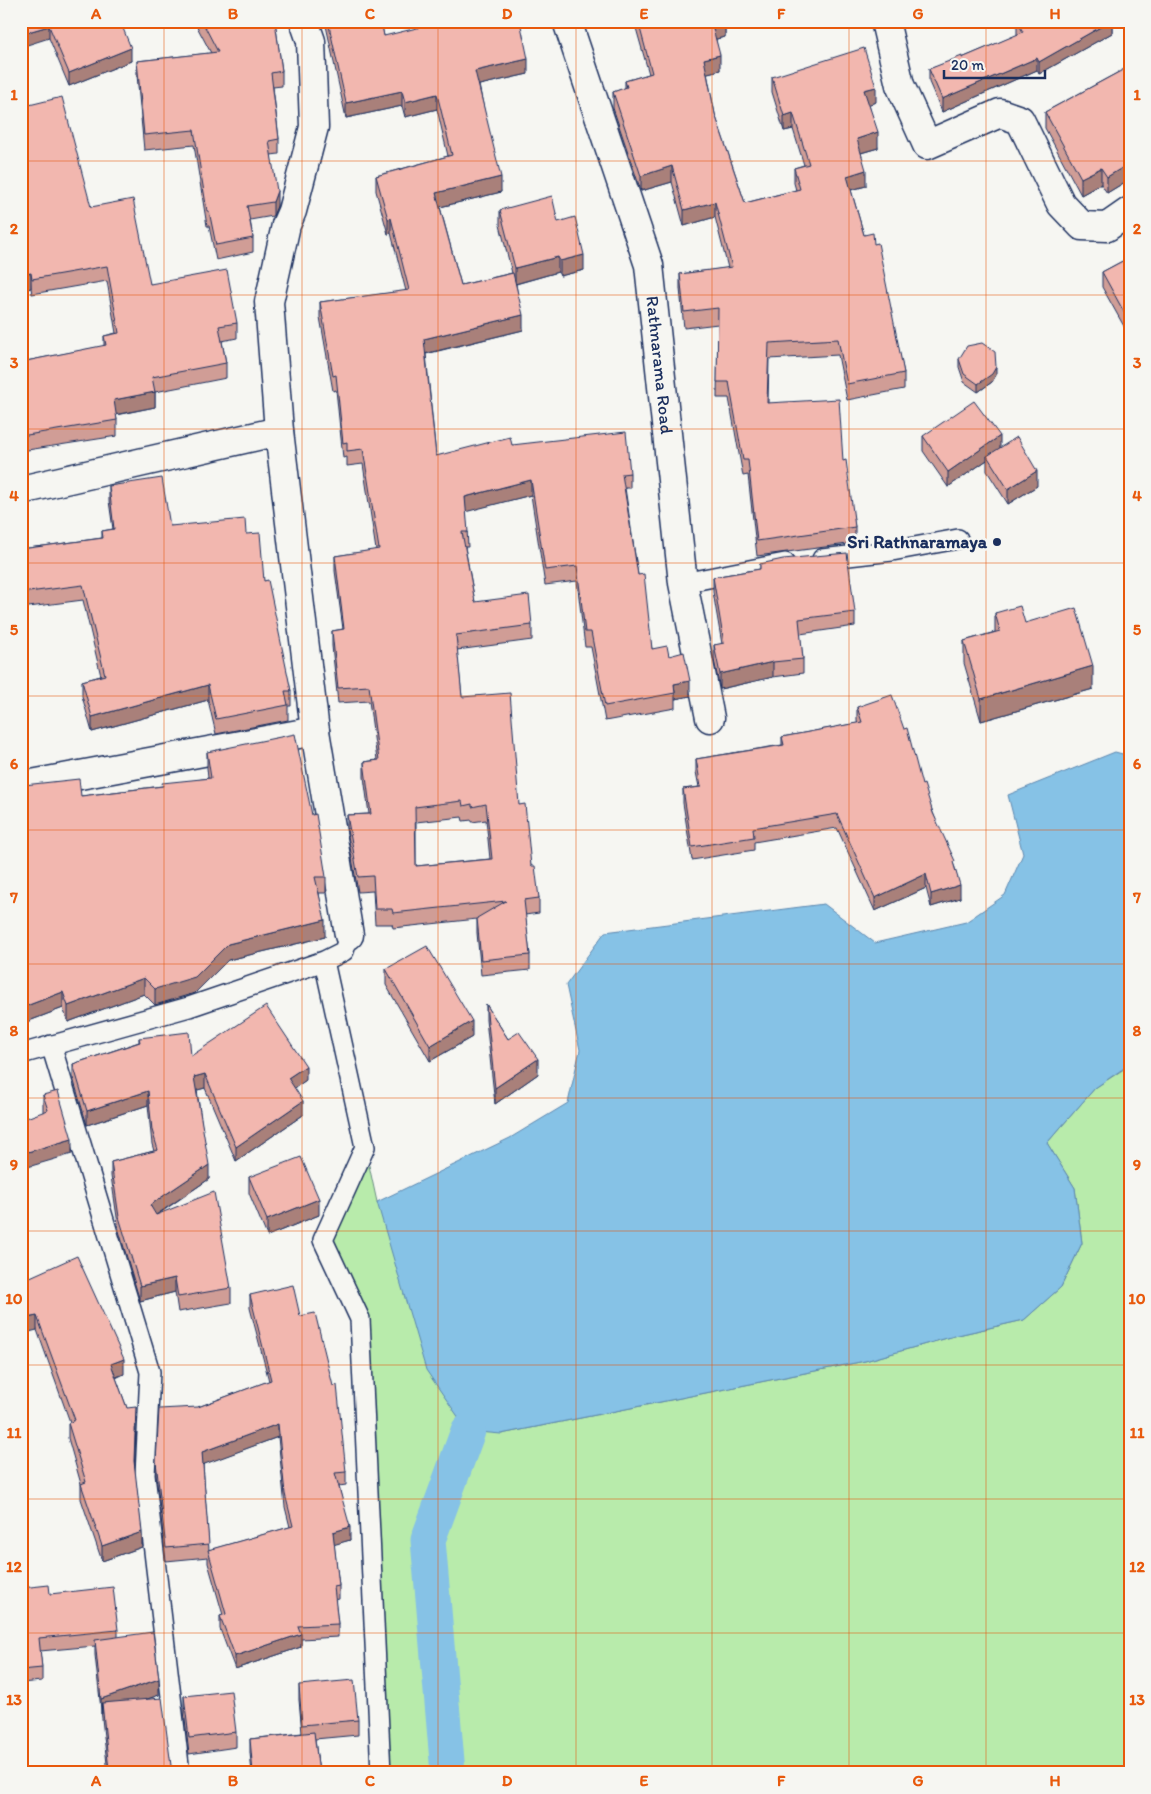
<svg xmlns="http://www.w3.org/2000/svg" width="1151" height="1794" viewBox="0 0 1151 1794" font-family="Itim,sans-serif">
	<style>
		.green { fill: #b8ebab; stroke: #6a8d84 }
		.water { fill: #86c2e6; stroke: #5b87b0 }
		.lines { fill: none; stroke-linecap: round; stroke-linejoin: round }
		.canal { stroke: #86c2e6; stroke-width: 35 }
		.lane-casing { stroke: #1b2f5e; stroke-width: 22 }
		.street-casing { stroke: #1b2f5e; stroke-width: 31 }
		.lane { stroke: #f6f6f2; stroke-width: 19 }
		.street { stroke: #f6f6f2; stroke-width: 28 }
		.wall { fill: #d09d96; stroke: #1b2f5e; fill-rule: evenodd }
		.shaded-wall { fill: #a9807a; stroke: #1b2f5e }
		.building { fill: #f2b7af; stroke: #1b2f5e; fill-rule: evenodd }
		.grid { fill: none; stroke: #e8590c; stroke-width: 1; stroke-opacity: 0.55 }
		.poi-dot { fill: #1b2f5e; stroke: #f6f6f2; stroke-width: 2 }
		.labels { text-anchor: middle; stroke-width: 5; stroke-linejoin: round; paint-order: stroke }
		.street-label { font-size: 18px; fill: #1b2f5e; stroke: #f6f6f2 }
		.poi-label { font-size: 18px; font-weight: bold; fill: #1b2f5e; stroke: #f6f6f2; text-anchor: end }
		.neatline { fill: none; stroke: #e8590c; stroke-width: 2 }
		.grid-label { font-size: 16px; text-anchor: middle; font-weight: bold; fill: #e8590c }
	</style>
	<rect width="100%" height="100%" fill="#f6f6f2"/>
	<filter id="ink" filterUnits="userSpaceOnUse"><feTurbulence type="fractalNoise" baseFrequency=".02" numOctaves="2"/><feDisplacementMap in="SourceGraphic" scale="10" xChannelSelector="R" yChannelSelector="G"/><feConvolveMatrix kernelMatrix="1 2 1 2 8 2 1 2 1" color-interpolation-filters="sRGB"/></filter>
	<g filter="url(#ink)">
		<path class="green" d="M1130,1065v708h-749l-21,-454 -37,-79 42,-93 12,55 124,232 364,-73 93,-26 66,-15 37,-33 21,-44 -7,-55 -28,-45 48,-55z"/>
		<path class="water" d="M1115,752l15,4v308l-35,24 -48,55 28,45 7,55 -21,44 -37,33 -66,15 -93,26 -364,73 -33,-3 -42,-61 -49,-168 133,-64 58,-35 12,-53 -14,-65 39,-53 219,-28 51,39 91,-21 39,-27 18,-41 -15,-59z"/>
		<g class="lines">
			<path class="canal" d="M448,1773l-20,-233 40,-109"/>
			<defs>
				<path id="lane" d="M822,559l70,-8 66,-12
					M683,583l102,-20
					M324,961l41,186 -42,93 37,79 21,454
					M51,1045l99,327 -5,103 35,298
					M21,1054l168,-47 135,-46 20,-10 5,-16"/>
				<g id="street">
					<path id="s1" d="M567,21l82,244 34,318 27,135"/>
					<path d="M885,21l15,64 27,60 73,-32 20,7 41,84 21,22 25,1 23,-16"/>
					<path d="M279,431l-10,-129 17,-77 6,-14 22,-84 -3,-86 -7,-20"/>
					<path d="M21,490l258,-59 36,300 34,204"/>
					<path d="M21,786l294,-55"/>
				</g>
			</defs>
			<use href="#lane" class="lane-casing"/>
			<use href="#street" class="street-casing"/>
			<use href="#lane" class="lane"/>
			<use href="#street" class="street"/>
		</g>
		<path class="wall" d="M21,21h99l11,40 -62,25 -20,-48z
			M194,21h81l7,50v15l-9,1 6,52v15l-8,1 6,51 -4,10 -23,4 3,18v14l-37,8 -7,-34h-2l-13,-81 -50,5 -7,-75v-14l74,-8z
			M325,21h56l3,15 144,38 -49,11 22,107 -61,15 21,78 51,-12 -12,-48v-15l58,12 26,48 -24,6 -2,-4 -42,12 7,46 -97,24 10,102 76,-11 118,28v15h-5l13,87 14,74 17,7 21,40 -15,3v9l-70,13 -14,-74h-6l-8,-66 -32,4 -14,-90 -65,16 2,36h-3l10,55 57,23v15l-75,10 5,47 57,108 12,61 8,32v15l-14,2 5,40v15l-49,5 -4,-42v-14l-84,9 -1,-4h-17l-2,-33 -15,1 -11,-62v-15l22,-1 -5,-37v-15l13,-2 -8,-59 -31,2 -6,-57v-15l11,-2 -8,-58v-15l41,-6 -13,-86 -16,2v-9l-4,1 -7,-68 -3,1 -13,-74v-15l86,-11 -15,-58 -3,1 -12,-43v-15l72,-20 -11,-47 -32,8 -3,-11 -56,12zM462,817l1,4 9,-1v2l14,-2 4,39 -74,7v-44z
			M634,21h91v16l-9,2 4,31 -13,3 8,41 30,89 51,-13 -2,-7v-15l10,-3 -11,-36 -9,2 -12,-39v-15l104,25 -7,2 9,44 -17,5 5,33 -15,4 13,45 10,9 30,129v16l-57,11 -9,-45 -69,4 -1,44 75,58 12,66v16l-98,13 -9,-81 -5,1 -14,-78h-12l1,-74 -34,4 -4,-39v-15l48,-6 -13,-51 -31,9 -12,-44 -31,9 -28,-83v-16l12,-4v-7l24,-7z
			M1017,21h95v12l-73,41 -2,-4 -95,42 -13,-30v-13l33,-11 55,-23z
			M1130,66v113l-23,14 -6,-9 -20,11 -36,-67v-16z
			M21,107l70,100 59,77 87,39v15l-15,3 4,22v15l-71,14v15l-39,8 1,5v16l-96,15v-89l83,-16v-10l12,-3 -9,-52 -75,13 -1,-6z
			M1130,257v80l-28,-50v-15z
			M959,359l37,16 -4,7 -14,10 -14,-10 -5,-15z
			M923,436l77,12 37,38 -29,18 -21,-33v-11l-39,27 -25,-36z
			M109,486l61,40 76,8 18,47 27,110v15h-3v14l-72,14 -8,-34 -116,32 -10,-36v-15l19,-5 -18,-76 -62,8v-59l81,-11v-7l11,-2 -4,-28z
			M760,564l95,48v14l-55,8 3,25v14l-30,4 -53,12 -6,-29v-15l8,-1 -9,-52v-15l47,-8z
			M995,613l30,10 68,66 -112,32 -17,-58v-22l31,-9z
			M857,707l65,78 33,83 5,30 -29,9 -5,-19 -51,23 -38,-83 -83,14v8l-62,10 -9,-57v-14l16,-2 -3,-15v-13l86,-14v-8l76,-14 -1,-3z
			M207,752l119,125v16h-7l6,44 -97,23 -33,33 -40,12 -11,-11 -76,28 -5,-14 -42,16v-239l60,11 81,-10 46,-8 -1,-10z
			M386,969l86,68 -42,24 -44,-76z
			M486,1004l22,35 30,35 -43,30 -9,-84z
			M139,1038l52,18 115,24 -12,8 9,27 -67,46 -31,-73 -8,2 12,89 -52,36 74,73v15l-53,9 -3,-20 -35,9 -21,-70 -8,-55v-14l43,-11 -2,-7 -4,-39 -61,20 -14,-47v-14l66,-22z
			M43,1095l29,59 -29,-42z
			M249,1177l70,38 -52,21 -18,-43z
			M28,1278l96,96 -8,4 11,30 9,14 -2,43 8,82 -40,14 -21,-62v-15l-13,-46v-15l2,-1 -33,-92z
			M250,1295l50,21 46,156v13l-7,1 11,54 -16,4 5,42v13l-4,1 3,24v13l-37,2v8l-66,22 -15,-40v-13l3,-1 -15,-52v-6l-42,4 -10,-86v-13l42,-55 71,-26 -19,-73zM278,1437l7,70 5,20 -81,23 -6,-86z
			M21,1588l29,6 68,36v7l41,58 -12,4 25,74h-64l-13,-118v-9l-55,5 2,17v13l-21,2z
			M299,1685l59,35v15l-43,4 4,34h-67l-2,-20v-14l52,-6 -3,-33z
			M184,1696l52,36v15l-47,7 -5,-43z"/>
		<path class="shaded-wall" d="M1111,21h1v12l-73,41v-12z
			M725,22v15l-13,3v-15z
			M49,26v12l-28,9v-13z
			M131,48v13l-62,25v-13z
			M720,55v15l-16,4v-15z
			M1037,58v12l-95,42v-13z
			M528,59v15l-53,12v-15z
			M876,87v15l-12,4v-16z
			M402,91v15l-56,12v-15z
			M437,94v15l-32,8v-15z
			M793,113v16l-9,2v-15z
			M878,132v16l-21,6v-15z
			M1130,163v16l-23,14v-16z
			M672,166v16l-31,9v-15z
			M1101,168v16l-20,11v-17z
			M866,170v16l-19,5v-15z
			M501,177v15l-65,16v-15z
			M277,191v15l-4,10v-14z
			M715,202v15l-31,9v-16z
			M391,218v15l-3,1v-15z
			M584,255v15l-24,6v-15z
			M558,257v15l-43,12v-16z
			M31,273v15l-10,3v-16z
			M523,315v15l-99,24v-15z
			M996,367v8l-4,7 -14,10v-8z
			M155,392v15l-41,8v-15z
			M1000,436v15l-13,5v4l-39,27v-15z
			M1037,471v15l-29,18v-15z
			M531,480v15l-66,17v-15z
			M773,662v15l-53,12v-15z
			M1093,666v23l-112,32v-22z
			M690,681v15l-15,3v-6l-1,-9z
			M208,685v15l-116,32v-15z
			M926,874v14l-51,23v-13z
			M960,885v13l-29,9v-13z
			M325,920v17l-97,23 -33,33 -40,12v-16l73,-45z
			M144,978v16l-76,28v-16z
			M63,992v16l-42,16v-16z
			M472,1021v16l-42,24v-15z
			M538,1059v15l-43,30v-16z
			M306,1066v14l-18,13v-15z
			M205,1074v14l-11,3v-14z
			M148,1091v14l-61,20v-14z
			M303,1101v14l-67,46v-14z
			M72,1139v15l-51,15v-15z
			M209,1165v14l-59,40v-14z
			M319,1199v16l-52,21v-16z
			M175,1278v14l-35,9v-15z
			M37,1316v14l-16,4v-15z
			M124,1359v15l-13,5v-15z
			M136,1407v15l-2,54v-15z
			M278,1424v13l-76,28v-13z
			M350,1527v13l-17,5v-13z
			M142,1532v15l-40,14v-15z
			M301,1634v13l-66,22v-13z
			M159,1679v16l-56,19 -1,-11 -1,11v-15z"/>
		<path class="building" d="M21,21h99l11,27 -62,25 -20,-47 -28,8z
			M202,21h73l7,50 -11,2 8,66 -10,2 8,50 -4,11 -26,4 6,32 -37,7 -7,-34h-2l-13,-81 -50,5 -7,-74 81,-9z
			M328,21h53l3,15 62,-15h74l8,38 -53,12 26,106 -65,16 25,92 52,-12 10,42 -99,24 12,117 74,-19 2,8 114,-13 4,41 -8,1 16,101 6,-1 8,75 15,-3 2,10 15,-4 6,29 -16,3 1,9 -70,13 -14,-74h-6l-8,-66 -32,4 -14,-90 -66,17 3,35h-6l13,70 54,-7 3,30 -76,10 6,62 48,-4 9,112 6,-1 6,62h4l4,32 -15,2 6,55 -49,5 -4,-42 29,-17 -113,12 -1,-4h-17l-2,-33 -15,1 -11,-62 24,-1 -7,-52 15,-2 -10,-74 -31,2 -6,-57 12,-2 -9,-73 44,-7 -16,-100 -16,2v-9l-4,1 -7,-68 -3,1 -13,-74 89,-12 -18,-72 -3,1 -12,-43 76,-21 -15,-61 -32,8 -3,-11 -56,12zM462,801l1,5 9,-2v3l14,-3 6,55 -76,7 -1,-59z
			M638,21h87l-13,4 8,30 -16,4 11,55 30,89 55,-14 -6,-21 15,-4 -16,-51 -9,3 -12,-39 92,-29 12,39 -12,3 14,42 -21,7 9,31 -19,6 17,59 9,-2 1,11 4,-1 26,130 -57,11 -9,-45 -69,4 -2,60 72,-4 4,62 3,-1 9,67 -98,14 -9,-81h-5l-14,-78h-12l1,-74 -34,4 -4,-38 52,-7 -17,-65 -31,8 -12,-44 -31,10 -28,-84 14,-5 -2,-6 27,-8z
			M1017,21h94l-72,41 -2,-4 -95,41 -13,-30 33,-13v2l61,-26z
			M1130,66v97l-23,14 -6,-9 -20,10 -36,-66z
			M62,97l29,110 42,-8 17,85 77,-14 10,53 -18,3 7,37 -74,14 3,15 -41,8 3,20 -96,16v-74l85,-17 -2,-9 15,-3 -12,-67 -75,13 -1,-6 -10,2v-168z
			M552,196l6,26 17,-5 9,38 -24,6 -2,-4 -43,11 -15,-58z
			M1130,257v66l-28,-51z
			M982,343l13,9 1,15 -4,7 -14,10 -14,-10 -5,-15 8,-13z
			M974,401l26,35 -52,36 -25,-36z
			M1017,437l20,34 -29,18 -21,-33z
			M162,478l8,48 75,-7 1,15 14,-1 4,48 4,-1 23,111h-6l3,14 -72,14 -8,-34 -116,32 -10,-36 23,-6 -22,-90 -62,8v-44l82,-11 -1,-7 12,-2 -5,-43z
			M847,553l8,59 -56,7 4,40 -30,3 -53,12 -6,-29 10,-2 -11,-66 47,-8v-5l23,-5z
			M1020,606l5,17 51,-15 17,58 -112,33 -17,-58 36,-10 -5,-18z
			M892,695l12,34 3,-1 15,57 2,-1 9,29 22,48 -2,1 7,23 -29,9 -5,-20 -51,24 -38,-84 -84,14 1,9 -62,10 -9,-58 18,-2 -5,-28 88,-14 -2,-8 80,-15 -5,-15z
			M295,734l17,81 4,-1 10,63h-11l10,43 -97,24 -33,33 -40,12 -11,-11 -76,28 -5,-14 -42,16v-223h3l55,-6 2,17 82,-10 -1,-3 49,-5 -4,-26z
			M427,946l45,75 -42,25 -44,-77z
			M486,1004l22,35 11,-7 19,27 -43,29z
			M266,1006l40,60 -18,12 15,23 -67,46 -31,-73 -11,3 15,88 -59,40 6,10 58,-23 17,96 -53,9 -3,-19 -35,8 -21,-69 -8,-55 47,-12 -6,-20 -4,-39 -61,20 -14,-47 67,-22 -1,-4 50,-6 2,24z
			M58,1091l14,48 -51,15v-34l27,-10 -5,-15z
			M301,1157l18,42 -52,21 -18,-43z
			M77,1256l47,103 -13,5 16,44 9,-1 -2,54 8,71 -40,14 -21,-62 5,-2 -18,-59 7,-3 -38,-104 -16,3v-59l3,-1 4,19z
			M293,1285l7,31 15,-3 18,73 4,-1 9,87 -11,1 15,54 -17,5 6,54 -5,1 4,37 -40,2 3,8 -66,22 -15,-40 6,-2 -18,-64 85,-24 -8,-32 -7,-70 -76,28 7,92 -43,4 -10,-86 3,-53 39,-2 73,-27 -21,-85z
			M49,1585l1,9 63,-7 5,43 -79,8 3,30 -21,2v-82z
			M153,1632l6,47 -58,20 -6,-59z
			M354,1680l4,40 -56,5 -3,-40z
			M231,1691l5,41 -47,6 -5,-42z
			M162,1698l10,75h-59v-3h-4l-7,-67z
			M314,1732l5,41h-66l-3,-34z"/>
	</g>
	<path class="grid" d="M164,21v1752M302,21v1752M438,21v1752M576,21v1752M712,21v1752M849,21v1752M986,21v1752M21,161h1109M21,295h1109M21,429h1109M21,563h1109M21,696h1109M21,830h1109M21,964h1109M21,1098h1109M21,1231h1109M21,1365h1109M21,1499h1109M21,1633h1109"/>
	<circle class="poi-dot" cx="997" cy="542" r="5"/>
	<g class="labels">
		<g class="street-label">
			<text dy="6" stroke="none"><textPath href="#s1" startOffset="358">Rathnarama Road</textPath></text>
		</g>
		<g class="poi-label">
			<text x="987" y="548">Sri Rathnaramaya</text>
		</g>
	</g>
	<rect width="1151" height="1794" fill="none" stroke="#f6f6f2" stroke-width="55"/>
	<path d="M944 70v8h101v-8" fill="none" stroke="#1b2f5e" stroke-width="2.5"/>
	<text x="951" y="70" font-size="15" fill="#1b2f5e" stroke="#f6f6f2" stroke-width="4" paint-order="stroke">20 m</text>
	<rect x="28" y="28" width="1096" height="1738" class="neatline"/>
	<g class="grid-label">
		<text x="96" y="19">A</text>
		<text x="233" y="19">B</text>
		<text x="370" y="19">C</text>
		<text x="507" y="19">D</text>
		<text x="644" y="19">E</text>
		<text x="781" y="19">F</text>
		<text x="918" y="19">G</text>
		<text x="1055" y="19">H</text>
		<text x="14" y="100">1</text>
		<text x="1137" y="100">1</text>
		<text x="14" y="234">2</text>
		<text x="1137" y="234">2</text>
		<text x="14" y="368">3</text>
		<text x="1137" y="368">3</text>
		<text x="14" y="501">4</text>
		<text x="1137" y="501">4</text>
		<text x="14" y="635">5</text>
		<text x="1137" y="635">5</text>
		<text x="14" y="769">6</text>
		<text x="1137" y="769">6</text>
		<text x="14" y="903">7</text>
		<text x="1137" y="903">7</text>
		<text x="14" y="1036">8</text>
		<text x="1137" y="1036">8</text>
		<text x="14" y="1170">9</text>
		<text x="1137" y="1170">9</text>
		<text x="14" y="1304">10</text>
		<text x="1137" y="1304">10</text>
		<text x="14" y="1438">11</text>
		<text x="1137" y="1438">11</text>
		<text x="14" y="1572">12</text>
		<text x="1137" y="1572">12</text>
		<text x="14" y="1705">13</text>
		<text x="1137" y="1705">13</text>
		<text x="96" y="1786">A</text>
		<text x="233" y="1786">B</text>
		<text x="370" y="1786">C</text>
		<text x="507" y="1786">D</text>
		<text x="644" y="1786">E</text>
		<text x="781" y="1786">F</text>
		<text x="918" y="1786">G</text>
		<text x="1055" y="1786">H</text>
	</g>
</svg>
